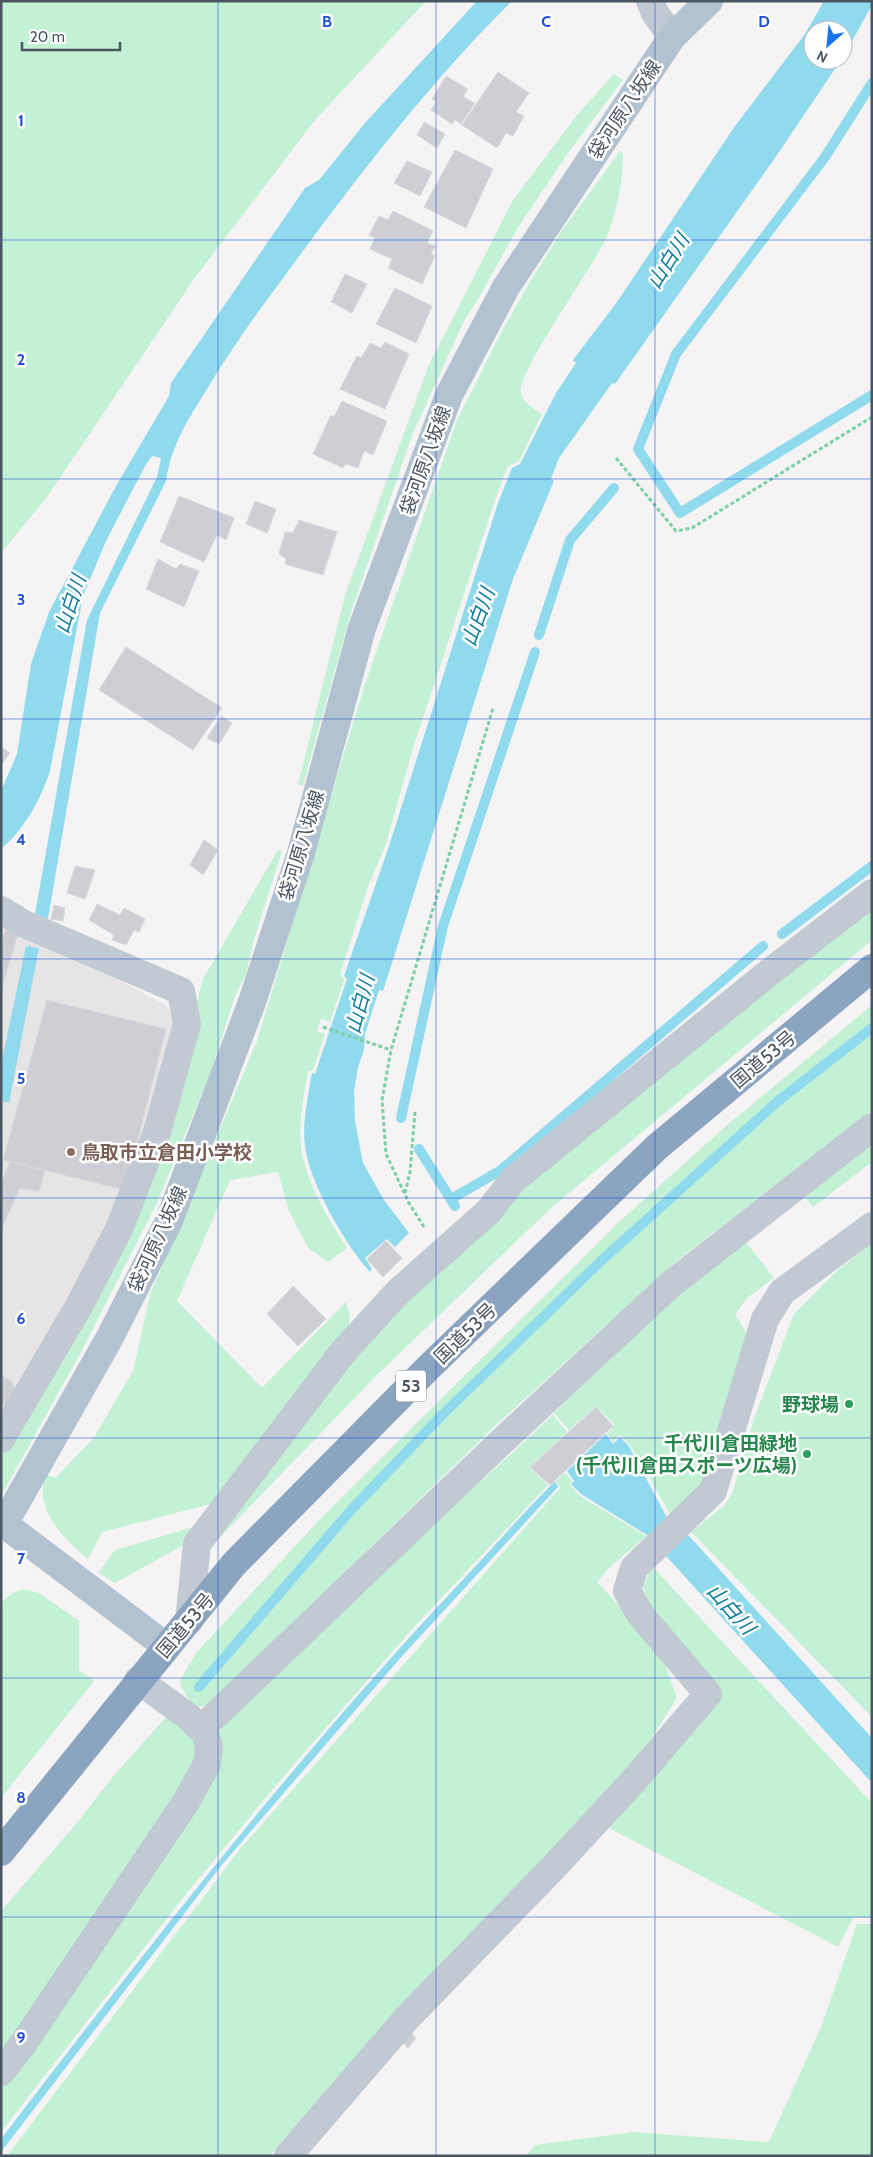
<svg xmlns="http://www.w3.org/2000/svg" width="873" height="2157" viewBox="0 0 873 2157" font-family="Cabin,'Noto Sans JP',sans-serif">
	<style>
		.education { fill: #e6e4e5 }
		.green { fill: #c3f1d5 }
		.water { fill: #90daee }
		.lines { fill: none; stroke-linecap: round; stroke-linejoin: round }
		.stream { stroke: #90daee; stroke-width: 10 }
		.building { fill: #cdcfd5; stroke: #d7d9de }
		.path { stroke: #7ad0a6; stroke-width: 3; stroke-dasharray: 4 2.5; stroke-linecap: butt }
		.minor { stroke: #c1cad2; stroke-width: 28 }
		.major { stroke: #b3c2d1; stroke-width: 28 }
		.highway { stroke: #8ba5c1; stroke-width: 28 }
		.grid { fill: none; stroke: #1d4ed8; stroke-width: 1; stroke-opacity: 0.55 }
		.education-dot { fill: #8d6e63; stroke: #fff; stroke-width: 2 }
		.leisure-dot { fill: #2e9e5b; stroke: #fff; stroke-width: 2 }
		.labels { text-anchor: middle; stroke-width: 5; stroke-linejoin: round; paint-order: stroke }
		.shield { fill: #fff; stroke: #808990; stroke-width: 1 }
		.shield-label { font-size: 18px; font-weight: bold; fill: #4a5661 }
		.street-label { font-size: 19px; fill: #4a5661; stroke: #fff }
		.education-label { font-size: 19px; font-weight: bold; fill: #785e54; stroke: #fff; text-anchor: start }
		.leisure-label { font-size: 19px; font-weight: bold; fill: #27864d; stroke: #fff; text-anchor: end }
		.water-label { font-size: 20px; font-style: italic; fill: #0c7c9b; stroke: #fff }
		.grid-label { font-size: 16px; text-anchor: middle; font-weight: bold; fill: #1d4ed8; stroke: #fff; stroke-width: 5; stroke-linejoin: round; paint-order: stroke }
	</style>
	<rect width="100%" height="100%" fill="#f5f3f3"/>
	<path class="education" d="M1,919l58,34 57,25 51,28 5,8 4,14 -51,172 -124,225z"/>
	<path class="green" d="M1,1h425l-111,119 -121,159 -147,218 -46,56z
		M614,74l9,6 -55,73 -51,76 -37,67 -16,25 -51,112 -62,179 -48,173h-5l47,-190 83,-228 85,-167 64,-85z
		M620,151l3,3c0,28 -6,56 -16,82 -12,30 -91,136 -86,158 2,9 14,15 21,20l-23,47 -11,5 -12,31 -82,248 -28,99 -17,40 -29,90 4,6 -14,42 -9,-3 -4,12 8,3 -12,36 -5,1c-4,23 -10,54 -7,76 5,35 27,72 46,101l-19,14 -20,-14 -20,-39 -10,-37 -48,8 -53,121 85,87 84,-86 4,14 -2,13 -126,172 -120,31 -14,27c-23,-18 -56,-52 -42,-85l9,4 38,-39 40,-68 17,-76 107,-254 108,-357 92,-264 45,-89 26,-46 33,-53z
		M278,850l4,1 -29,92 -7,31 -11,22 -24,75 -54,132 -78,153 -78,140v-48l42,-74 150,-357 10,-38z
		M872,905v35l-321,268 -175,168 -171,177 153,-205 174,-168z
		M872,1005v105l-193,149 -182,165 -290,282 -9,1 -9,-7 -10,-18 17,-29 127,-137 296,-294 107,-96z
		M872,1143v19l-59,45 -10,-13z
		M745,1241l29,37 -27,20 -12,16 16,28 -47,143 -34,29 -39,-68 -11,-11 -7,7 -6,-8 8,-9 -19,-19 -27,24 -15,-17 101,-97z
		M872,1243v474l-181,-185 34,-27 8,-14 21,-73 40,-104 43,-43z
		M553,1415l14,17 -38,35 19,18 -134,142 -137,157 -95,115 -181,233v-42l4,-7 223,-364 218,-213 39,-28z
		M565,1473l7,8 -3,3 11,12 66,40 -37,32 -12,14 63,68 17,48 -34,53 -36,42 -221,230 -117,133h-262l233,-307 320,-361 -4,-7z
		M197,1526l-6,15 -76,42 -17,-10 17,-23z
		M652,1566l220,237v115h-19l-15,29 -233,-121 114,-131 -66,-81 -10,-27z
		M23,1589l16,4 40,28v49l15,11 -93,117v-195l10,-9z
		M167,1716c18,13 34,19 32,44l-198,299v-148l75,-87 39,-50z
		M857,1924h15v232h-346l9,-11 99,-13 135,10 52,-115z"/>
	<path class="water" d="M477,1h35c-89,88 -163,187 -237,288 -24,32 -47,65 -68,100 -18,29 -36,56 -41,92l-66,132 -52,306 -13,-5 52,-294 70,-143 4,-19 -9,-2 -7,10 -39,75 -23,55 -33,175c-9,28 -26,59 -49,78v-58l16,-37 14,-90 18,-52 67,-126 53,-90 2,-13 134,-195 14,-8 46,-57z
		M824,1h48v4l-29,52v-27h-30v30h28l-64,95 -162,229 -3,-1 -53,75 -8,21 3,2 -41,98 -121,384 -9,28 -4,-1 -14,44 -1,16 -6,17 -4,25 1,29 8,42 21,37 25,33 -14,14 -8,-8 -22,19 7,11 -2,3c-24,-26 -61,-90 -65,-126 -3,-23 3,-50 7,-73l3,1 32,-95 -3,-3 46,-133 108,-340 14,-35 8,-4 36,-71 20,-30 -3,-3 44,-58 118,-176 70,-92z
		M26,946l13,2 -30,155 -8,-2v-36z
		M606,1434l7,10 7,-7 9,9 37,70 25,22 181,200v45l-225,-248 -66,-41 -10,-10 3,-3 -7,-10z
		M555,1481l3,6 -155,168 -183,212 -219,285v-13c149,-195 300,-388 469,-567 28,-30 56,-62 85,-91z"/>
	<g class="lines">
		<path class="stream" d="M872,83l-47,74 -149,197 -38,95 42,64 192,-118
			M539,635l31,-95 44,-52
			M782,934l90,-68
			M401,1118l42,-192 92,-274
			M419,1149l36,57
			M453,1198l48,-28 262,-224
			M199,1687l153,-178 88,-92 162,-157 176,-159 94,-73"/>
	</g>
	<path class="building" d="M498,72l31,21 -13,19 8,4 -11,20 -7,-3 -9,15 -35,-23z
		M446,76l22,13 -5,8 12,6 -14,21 -6,-4 -3,4 -21,-14 5,-8 -4,-3z
		M424,122l21,12 -8,14 -20,-13z
		M455,150l38,19 -27,59 -42,-21z
		M407,161l25,11 -12,24 -26,-13z
		M393,211l40,20 -6,12 8,3 -4,8 4,2 -13,28 -34,-16 4,-9 -22,-10 5,-11 -6,-3 10,-19 9,4z
		M345,274l22,10 -15,29 -21,-11z
		M395,288l37,18 -16,37 -40,-19z
		M385,342l24,12 -24,55 -45,-20 17,-33 4,2 9,-15 11,5z
		M342,401l45,20 -14,34 -9,-4 -6,17 -13,-4 -2,4 -30,-14 18,-39 3,2z
		M179,496l55,22 -8,22 -9,-5 -13,27 -44,-20z
		M255,501l21,8 -9,24 -21,-9z
		M299,520l38,12 -14,43 -38,-11 1,-5 -7,-5 6,-22 8,1z
		M158,559l18,10 4,-5 19,7 -15,36 -38,-18z
		M126,647l96,61 -29,42 -94,-60z
		M221,716l11,7 -13,21 -12,-6z
		M1,747l9,6 -9,12z
		M204,840l14,10 -15,25 -13,-10z
		M75,866l20,4 -10,29 -18,-6z
		M97,904l23,11 4,-7 21,11 -6,13 -5,-2 -8,15 -14,-5 2,-5 -25,-15z
		M54,905l11,3 -2,13 -12,-2z
		M6,930l12,4 -16,54 -1,-49z
		M47,1000l119,29 -41,161 -122,-30z
		M10,1161l35,10 -6,20 -19,-3 -19,42v-46z
		M386,1241l16,17 -19,19 -16,-18z
		M293,1286l33,33 -28,27 -31,-32z
		M1,1375l11,7 3,9 -7,12 -7,2z
		M596,1407l17,19 -63,59 -20,-18z
		M408,2030l8,8 -8,10 -8,-8z"/>
	<g class="lines">
		<path class="path" d="M616,458l60,73 16,-3 180,-111
			M323,1027l68,23
			M405,1193l5,-21 5,-60
			M424,1227l-15,-24 -23,-49 -4,-54 9,-50 102,-342"/>
		<path class="minor" d="M650,1l5,12 17,24
			M1,910l21,13 159,68 6,33 -30,108 -38,97 -40,77 -78,133
			M189,1621l8,-77 146,-192 55,-60 91,-81 24,-31 258,-209 101,-78
			M201,1729l299,-286 170,-158 202,-158
			M1,2072l22,-28 163,-242 21,-38 2,-17 -4,-15 -19,-17 -48,-35
			M288,2156l119,-138 144,-148 86,-93 71,-83 -68,-80 -13,-23 7,-23 79,-77 52,-172 17,-27 90,-66"/>
		<path class="major" d="M167,1647l-163,-123 105,-185 60,-118 83,-219 49,-149 61,-225 87,-233 57,-108 166,-250 37,-36"/>
		<path class="highway" d="M1,1852l233,-288 194,-196 229,-221 215,-179"/>
	</g>
	<path class="grid" d="M218,1v2155M436,1v2155M655,1v2155M1,240h871M1,479h871M1,719h871M1,959h871M1,1198h871M1,1438h871M1,1678h871M1,1917h871"/>
	<circle class="education-dot" cx="71" cy="1152" r="5"/>
	<g class="leisure-dot">
		<circle cx="849" cy="1404" r="5"/>
		<circle cx="807" cy="1454" r="5"/>
	</g>
	<g class="labels">
		<rect class="shield" x="396" y="1370.5" width="30" height="31" rx="4"/>
		<g class="shield-label">
			<text x="411" y="1392">53</text>
		</g>
		<g class="street-label">
			<text transform="translate(624 109) rotate(-56)" y="7">袋河原八坂線</text>
			<text transform="translate(425 460) rotate(-70)" y="7">袋河原八坂線</text>
			<text transform="translate(301 845) rotate(-73)" y="7">袋河原八坂線</text>
			<text transform="translate(763 1059) rotate(-40)" y="7">国道53号</text>
			<text transform="translate(157 1239) rotate(-65)" y="7">袋河原八坂線</text>
			<text transform="translate(465 1333) rotate(-44)" y="7">国道53号</text>
			<text transform="translate(185 1625) rotate(-50)" y="7">国道53号</text>
		</g>
		<g class="education-label">
			<text x="81" y="1159">鳥取市立倉田小学校</text>
		</g>
		<g class="leisure-label">
			<text x="839" y="1411">野球場</text>
			<text x="797" y="1450">千代川倉田緑地<tspan x="797" dy="22">(千代川倉田スポーツ広場)</tspan></text>
		</g>
		<g class="water-label">
			<text transform="translate(668 261) rotate(-58)" y="7">山白川</text>
			<text transform="translate(70 604) rotate(-72)" y="7">山白川</text>
			<text transform="translate(478 617) rotate(-70)" y="7">山白川</text>
			<text transform="translate(360 1004) rotate(-75)" y="7">山白川</text>
			<text transform="translate(731 1609) rotate(48)" y="7">山白川</text>
		</g>
	</g>
	<g class="grid-label">
		<text x="327" y="27">B</text>
		<text x="546" y="27">C</text>
		<text x="764" y="27">D</text>
		<text x="21" y="126">1</text>
		<text x="21" y="365">2</text>
		<text x="21" y="605">3</text>
		<text x="21" y="845">4</text>
		<text x="21" y="1084">5</text>
		<text x="21" y="1324">6</text>
		<text x="21" y="1564">7</text>
		<text x="21" y="1803">8</text>
		<text x="21" y="2043">9</text>
	</g>
	<rect width="873" height="2157" fill="none" stroke="#4a5661" stroke-width="5"/>
	<g transform="translate(828 45) rotate(207)"><circle r="24" fill="#ffffff" stroke="#b7bbc0"/>
	<path d="M0-4L9 19L0 12L-9 19Z" fill="#1a73e8"/>
	<text y="-8" font-size="14" font-weight="bold" text-anchor="middle" fill="#4a5661">N</text>
	</g>
	<path d="M22 42v8h98v-8" fill="none" stroke="#4a5661" stroke-width="2.5"/>
	<text x="30" y="42" font-size="15" fill="#4a5661" stroke="#ffffff" stroke-width="4" paint-order="stroke">20 m</text>
</svg>
